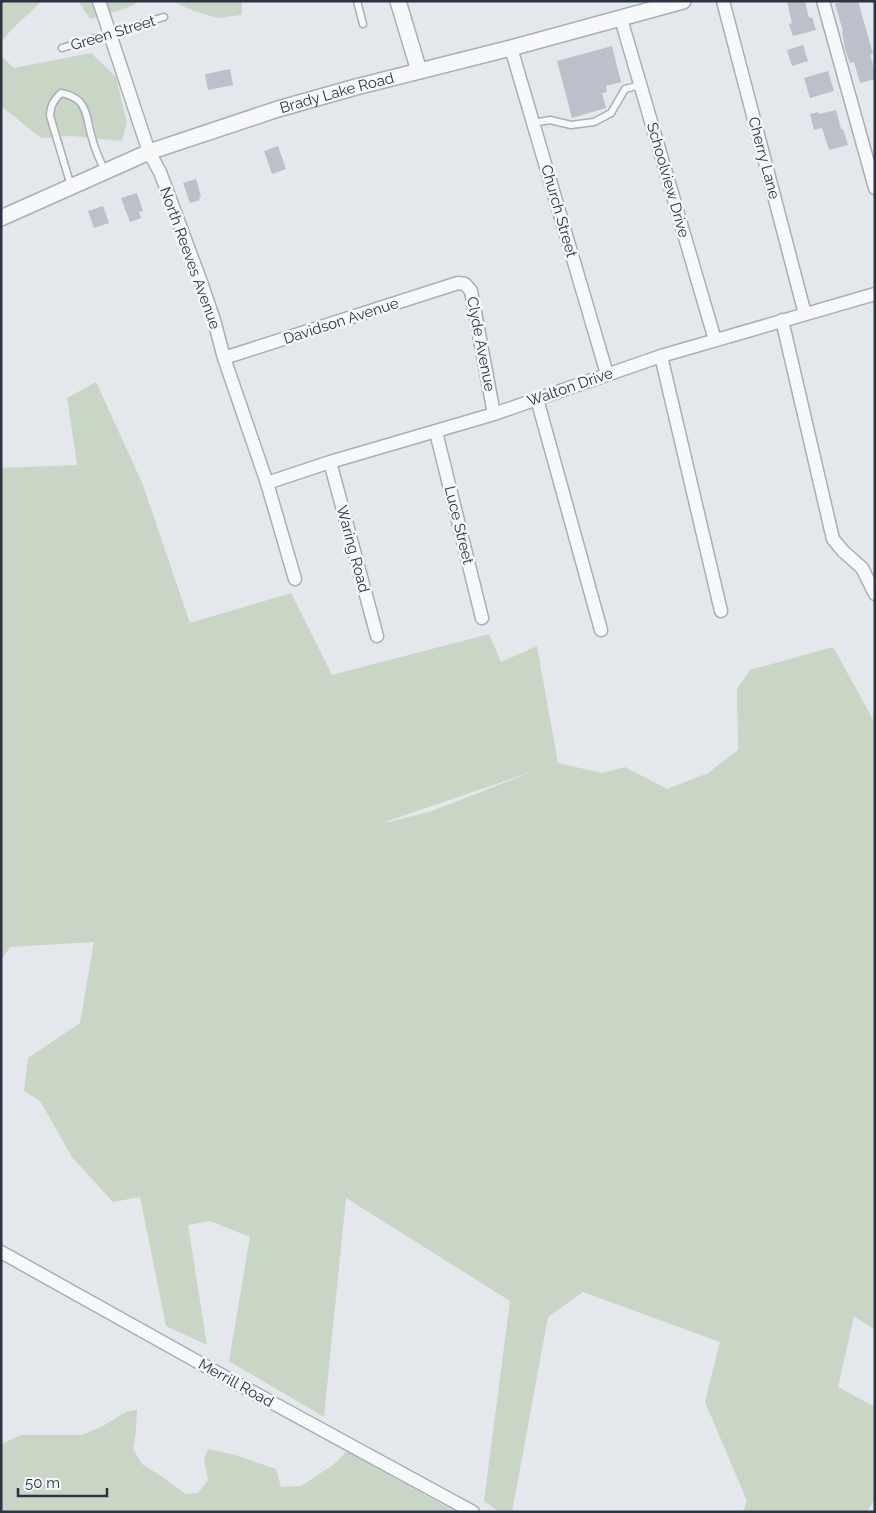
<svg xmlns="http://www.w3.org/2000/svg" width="876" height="1513" viewBox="0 0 876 1513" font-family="Raleway,sans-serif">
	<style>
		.green { fill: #c9d6c5; fill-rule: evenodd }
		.building { fill: #bbc0ca }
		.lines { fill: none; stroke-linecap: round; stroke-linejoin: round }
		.service-casing { stroke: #a9aeb7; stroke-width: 9 }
		.minor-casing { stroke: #a9aeb7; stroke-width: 15 }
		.tertiary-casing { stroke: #a9aeb7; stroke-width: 18 }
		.service { stroke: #f7f8fa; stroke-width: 6 }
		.minor { stroke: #f7f8fa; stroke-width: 12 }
		.tertiary { stroke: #f7f8fa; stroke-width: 15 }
		.labels { text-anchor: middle; stroke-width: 5; stroke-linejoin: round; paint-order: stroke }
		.street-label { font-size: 15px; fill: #2b3445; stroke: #f4f6f9 }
	</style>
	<rect width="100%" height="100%" fill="#e4e7ec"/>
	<path class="green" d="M1,1h41l-31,29 -10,13z
		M78,1h63l-14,7 -37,11z
		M172,1h70v14l-25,3 -23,-7z
		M91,53l25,24 11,46 -5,18 -50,-5 -31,2 -40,-32v-50l13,12z
		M96,382l47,103 47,138 101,-30 41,82 157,-41 12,28 36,-16 21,117 44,10 23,-6 42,22 41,-16 30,-23 -1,-61 13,-19 83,-23 42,76v607l-21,-14 -16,71 37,20v92l-8,13h-124l4,-11 -42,-99 15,-60 -137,-50 -35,25 -36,195h-13l-15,-11 26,-200 -164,-103 -22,219 -95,-56 21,-124 -40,-16 -22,4 19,120 -41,-19 -26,-129 -27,5 -41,-45 -32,-56 -16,-10 4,-33 52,-35 14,-81 -84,5 -9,13v-492l76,-3 -10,-67zM537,770l-105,41 -47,12v-1z
		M137,1410l-1,21 -3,18 9,15 19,12 25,18 12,-1 10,-13 -4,-20 4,-11 27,6 41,14 5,18 20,-1 32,-21 14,-14 108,61h-454v-68l20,-9h61l19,-8 25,-15z"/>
	<path class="building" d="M787,1h18l4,17 3,-1 4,13 -23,6 -4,-12 3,-1z
		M845,1h13l15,53 -3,1 5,16v8l-15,4 -6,-21 -4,1 -5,-14 -3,-18h1l-8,-27z
		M803,45l5,16 -16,5 -5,-16z
		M612,46l9,36 -15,4 1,6 -5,1 4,15 -34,10 -15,-57z
		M230,69l3,16 -25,5 -3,-15 1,-1z
		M828,71l6,20 -24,7 -6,-20z
		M836,110l5,19h2l5,16 -19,5 -7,-22 -8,2 -4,-16 8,-2 1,2z
		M278,146l8,23 -14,5 -8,-23z
		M196,179l5,17 -2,1 1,3 -10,3 -7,-20z
		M137,193l6,18 -4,1 2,6 -11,4 -9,-24z
		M103,206l6,17 -15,5 -6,-17z"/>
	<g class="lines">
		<defs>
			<path id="service" d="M357,1l6,23
				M62,48l102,-31
				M533,123l17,-3 21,5 23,-3 17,-9 14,-24 15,-4
				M71,186l-21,-70c0,-10 4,-16 11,-23 6,1 13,4 18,8 9,9 9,26 13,37 3,12 8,23 13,33"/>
			<path id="minor" d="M99,1l50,151 11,20 41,110 13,38 10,38 43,125 28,96
				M723,1l82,313
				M823,1l52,187
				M621,19l94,321
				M511,48l96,326
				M782,320l51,219 10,12 19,17 13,26
				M661,356l60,255
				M224,358l234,-75 7,1 6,7 23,123
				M537,399l64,231
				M436,432l46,186
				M330,462l47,174
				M267,483l63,-21 164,-48 167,-58 214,-62
				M1,1252l215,120 257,140"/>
			<g id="tertiary">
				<path d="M398,1l21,70"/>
				<path id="s1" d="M1,218l148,-66 129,-43 78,-22 155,-39 172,-47"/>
			</g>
		</defs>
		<use href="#service" class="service-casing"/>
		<use href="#minor" class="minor-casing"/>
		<use href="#tertiary" class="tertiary-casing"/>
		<use href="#service" class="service"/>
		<use href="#minor" class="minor"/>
		<use href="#tertiary" class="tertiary"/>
	</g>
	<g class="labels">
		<g class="street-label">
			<text transform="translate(113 33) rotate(-17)" y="5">Green Street</text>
			<text dy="5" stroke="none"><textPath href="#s1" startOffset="359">Brady Lake Road</textPath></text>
			<text transform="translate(764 158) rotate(75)" y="5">Cherry Lane</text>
			<text transform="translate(668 180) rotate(74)" y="5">Schoolview Drive</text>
			<text transform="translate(559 211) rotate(74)" y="5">Church Street</text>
			<text transform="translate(190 258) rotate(70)" y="5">North Reeves Avenue</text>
			<text transform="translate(341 321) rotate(-18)" y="5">Davidson Avenue</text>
			<text transform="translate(481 344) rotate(79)" y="5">Clyde Avenue</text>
			<text transform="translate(570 387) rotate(-19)" y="5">Walton Drive</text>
			<text transform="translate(459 525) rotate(76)" y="5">Luce Street</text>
			<text transform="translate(353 549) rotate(75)" y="5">Waring Road</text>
			<text transform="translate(236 1383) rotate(29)" y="5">Merrill Road</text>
		</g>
	</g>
	<rect width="876" height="1513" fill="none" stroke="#2b3445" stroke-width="5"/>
	<path d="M18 1488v8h89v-8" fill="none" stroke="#2b3445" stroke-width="2.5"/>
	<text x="25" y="1488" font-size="15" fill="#2b3445" stroke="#f4f6f9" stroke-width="4" paint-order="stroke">50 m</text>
</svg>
